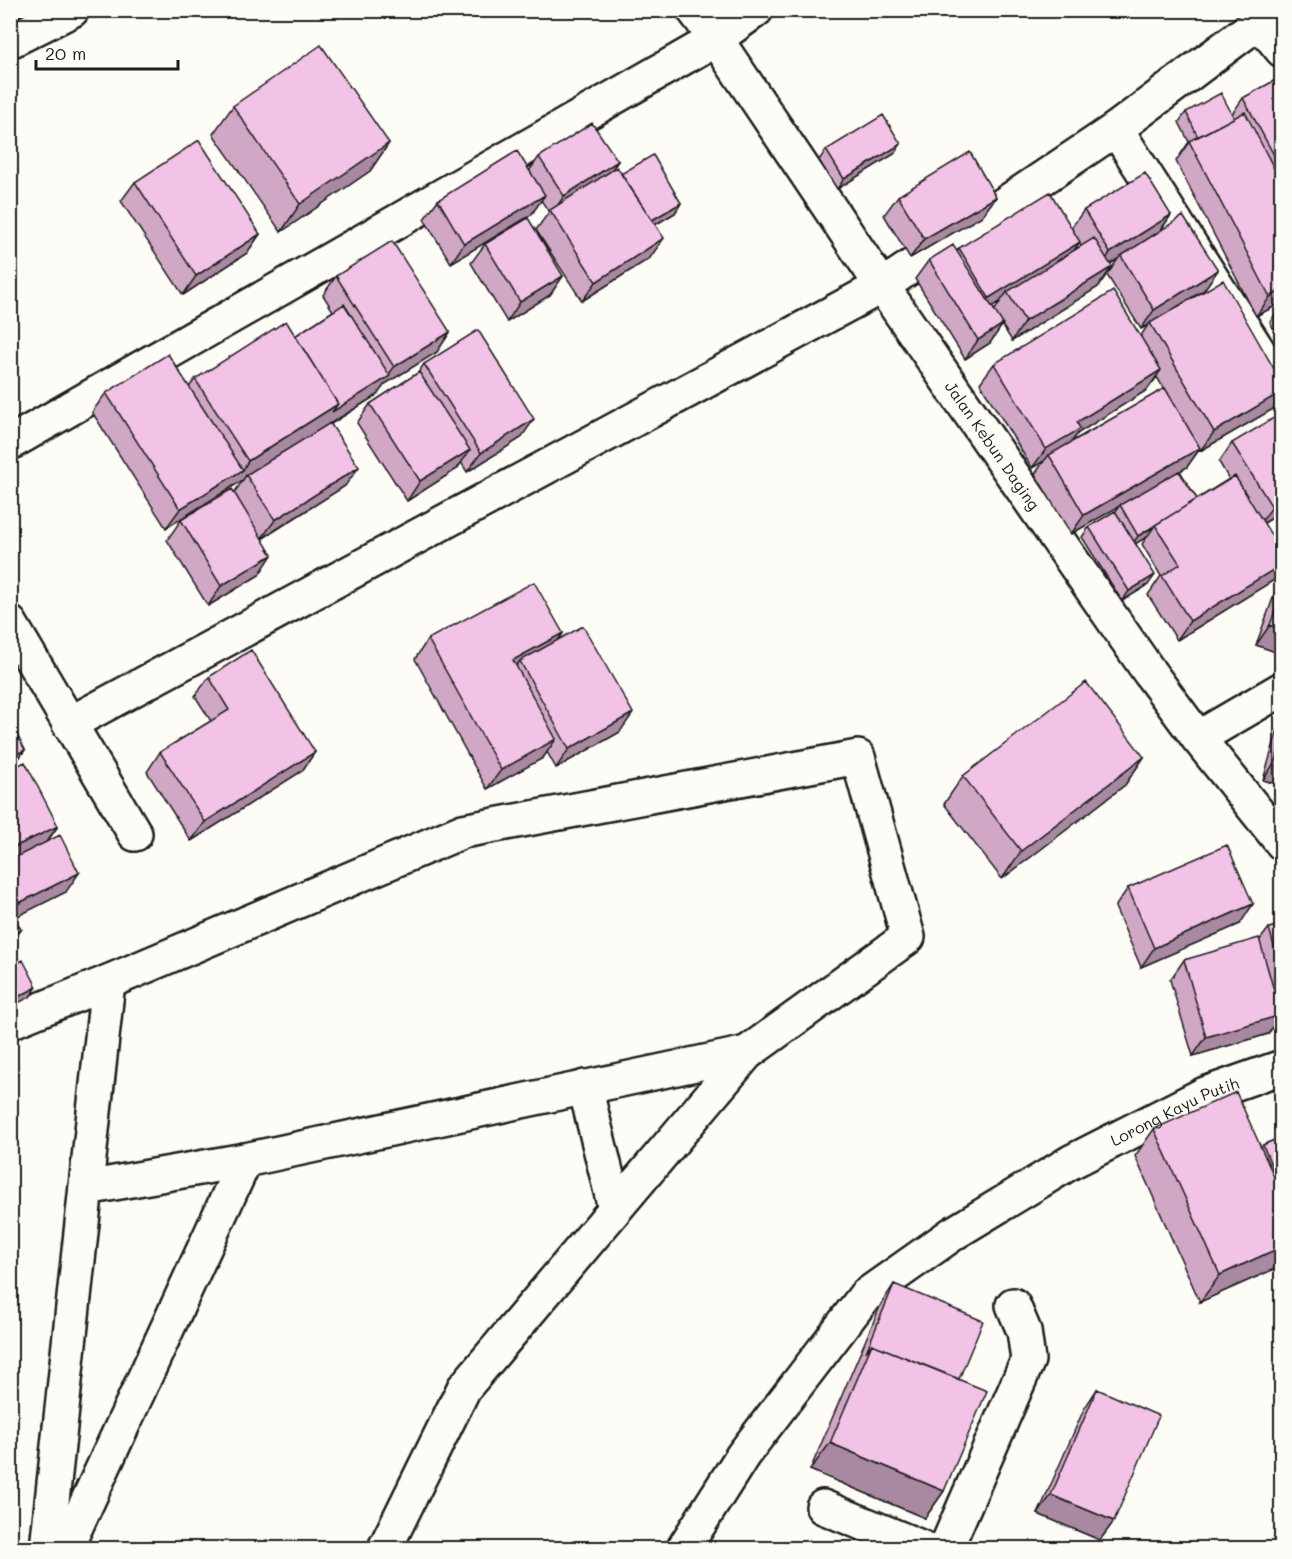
<svg xmlns="http://www.w3.org/2000/svg" width="1292" height="1559" viewBox="0 0 1292 1559" font-family="Mali,sans-serif">
	<style>
		.lines { fill: none; stroke-linecap: round; stroke-linejoin: round }
		.minor-casing { stroke: #1c1c1c; stroke-width: 38 }
		.minor { stroke: #fdfcf7; stroke-width: 33 }
		.wall { fill: #d0a8c6; stroke: #1c1c1c; stroke-width: 1.5; fill-rule: evenodd }
		.shaded-wall { fill: #a988a1; stroke: #1c1c1c; stroke-width: 1.5 }
		.building { fill: #f2c3e6; stroke: #1c1c1c; stroke-width: 1.5 }
		.labels { text-anchor: middle; stroke-width: 5; stroke-linejoin: round; paint-order: stroke }
		.street-label { font-size: 16px; fill: #1c1c1c; stroke: #fdfcf7 }
	</style>
	<rect width="100%" height="100%" fill="#fdfcf7"/>
	<filter id="ink" filterUnits="userSpaceOnUse"><feTurbulence type="fractalNoise" baseFrequency=".0167" numOctaves="2"/><feDisplacementMap in="SourceGraphic" scale="12" xChannelSelector="R" yChannelSelector="G"/><feConvolveMatrix kernelMatrix="1 2 1 2 8 2 1 2 1" color-interpolation-filters="sRGB"/></filter>
	<g filter="url(#ink)">
		<g class="lines">
			<defs>
				<g id="minor">
					<path id="s1" d="M694,10l22,29 166,247 268,387 48,65 84,105"/>
					<path d="M1259,22l23,28"/>
					<path d="M10,41l62,-31"/>
					<path d="M1116,129l159,-119"/>
					<path d="M10,443l706,-404 40,-29"/>
					<path d="M10,623l125,211"/>
					<path d="M69,724l813,-438 234,-157 166,259"/>
					<path d="M1198,738l84,-49"/>
					<path d="M10,1022l98,-40"/>
					<path d="M585,1087l30,121"/>
					<path d="M86,1188l159,-28"/>
					<path d="M823,1507l100,41"/>
					<path d="M47,1548l61,-566 355,-151 395,-74 50,180 -161,116 -283,335 -79,160"/>
					<path d="M66,1548l179,-388 502,-107"/>
					<path id="s2" d="M684,1548l59,-93 122,-159 89,-63 117,-71 134,-68 77,-27"/>
					<path d="M946,1548l82,-188 -4,-29 -11,-26"/>
				</g>
			</defs>
			<use href="#minor" class="minor-casing"/>
			<use href="#minor" class="minor"/>
		</g>
		<path class="wall" d="M1281,77v226l-25,13 -80,-155 13,-19 -10,-20 7,-10 46,2 11,-16z
			M233,106l156,37 -19,28 -89,61 -68,-98z
			M826,150l68,4 -57,35 -18,-29z
			M539,157l79,4 -7,10 10,3 60,29 -6,10 -20,12 -5,33 -68,43 -46,-71 13,-18 -8,-12 -10,15 -80,48 -27,-44 14,-19 91,-29z
			M135,182l125,52 -13,19 -64,42 -62,-94z
			M898,196l98,1 -14,19 -72,42 -26,-43z
			M1084,210l87,5 -10,15 57,40 -14,20 -23,14 92,105 -73,42 -1,-1 -12,17 -7,4 17,28 32,-20 -10,-17 13,-19 49,70 -17,10 10,57 -97,60 -29,-45 13,-19 -19,-32 5,-7 -11,6 12,42 -26,16 -40,-64 7,-10 27,-16 3,-5 -48,28 -36,-60 9,-13 -12,7 -52,-85 14,-19 146,-27 8,-12 -7,4 -34,-54 11,-16 -8,5 -12,23 -86,54 -10,-16 -12,18 -25,16 -50,-80 14,-19 28,-9 2,-3 112,-20zM1079,243l2,3 -7,4zM1000,302l-5,8 -3,-3zM1157,377l7,12 -93,53 7,-9 69,-43z
			M485,244l78,32 -13,19 -43,27 -36,-59z
			M336,276l114,56 -13,20 -52,32 -8,11 -46,29 14,62 -83,53 -3,36 -51,31 -41,-66 14,-20 53,-27 9,-13 -77,48 -74,-116 14,-19 84,-7 5,-7 100,-43 38,-25 -10,-16z
			M1281,306v37l-11,-21z
			M424,364l97,74 -54,34 -6,-10 -4,7 -50,32 -50,-78 13,-19 48,-31z
			M1281,576v78l-25,-9z
			M563,633l-4,6 61,93 -64,36 -9,-16 -4,6 -56,31 -72,-130 13,-20z
			M209,677l106,75 -13,19 -111,70 -44,-69 13,-20 51,-31 -16,-25z
			M1281,719v66l-18,-5z
			M10,722l15,28 -14,19 47,57 -11,16 19,50 -51,25 6,13 -11,15z
			M1144,757l-19,28 -123,94 -58,-75 19,-28z
			M1128,888l112,36 -99,43 -26,-60z
			M1281,925v113l-4,-17 -9,13 -75,22 -23,-76 14,-20 75,-19 10,-13z
			M1154,1129l107,18 2,-2 18,-8v129l-81,36 -65,-146z
			M894,1284l65,95 -15,112 -19,27 -115,-48 71,-166z
			M1281,1306v14l-3,-10z
			M1097,1389l17,132 -14,19 -62,-26 46,-105z"/>
		<path class="shaded-wall" d="M13,10h13l-16,12v-10z
			M389,143l-19,28 -89,61 19,-28z
			M901,144l-7,10 -57,35 7,-10z
			M618,161l-14,20 -53,34 13,-19z
			M545,195l-14,20 -80,48 13,-19z
			M996,197l-14,19 -72,42 14,-19z
			M681,203l-6,10 -33,19 7,-10z
			M1171,215l-14,20 -36,21 -3,3 -21,13 13,-19z
			M260,234l-13,19 -64,42 13,-19z
			M664,238l-14,20 -68,43 14,-19z
			M1080,242l-14,19 -59,31 -7,10 -24,15 13,-19z
			M1112,267l-14,20 -86,54 13,-20z
			M1218,270l-14,20 -54,34v-1l-2,2 -7,4 13,-19z
			M563,276l-13,19 -43,27 13,-20z
			M1281,290v13l-25,13 14,-19z
			M1003,324l-13,19 -25,16 13,-19z
			M450,332l-13,20 -52,32 -8,11 -131,80 -3,5 -77,48 14,-19 63,-39 5,-9 90,-57 48,-25 8,-12z
			M1161,370l-14,20 -69,43 -11,15 -18,7 -5,6 -12,7 14,-19 31,-27z
			M1281,392v4l-8,13 -73,42 14,-19z
			M534,419l-13,19 -54,34 14,-19z
			M1200,448l-13,19 -116,67 13,-19z
			M470,450l-13,19 -50,32 13,-20z
			M359,467l-14,19 -84,53 14,-19z
			M1281,501v12l-23,13 14,-19z
			M1154,527l-7,10 -16,9 7,-10z
			M272,555l-13,20 -51,31 13,-20z
			M1281,565v5l-7,10 -97,60 13,-19z
			M1155,575l-7,10 -26,16 7,-10z
			M1270,625l11,5v24l-25,-9z
			M563,633l-13,20 -30,8 -9,12 2,-13z
			M633,713l-13,19 -64,36 13,-19z
			M556,739l-13,19 -56,31 14,-19z
			M25,750l-14,19h-1v-12z
			M315,752l-13,19 -111,70 14,-19z
			M1144,757l-19,28 -123,94 19,-28z
			M1276,760l5,2v23l-18,-5z
			M58,826l-14,19 -34,17v-13z
			M79,873l-13,19 -56,28v-5l9,-12z
			M1253,904l-13,20 -99,43 13,-19z
			M21,930l-11,15v-10z
			M37,987l-7,10 -20,10v-6z
			M1281,1015l-13,19 -75,22 13,-19z
			M1281,1247v19l-81,36 20,-27z
			M830,1443l114,48 -19,27 -115,-48z
			M1051,1495l63,26 -14,19 -62,-26z"/>
		<path class="building" d="M321,45l68,98 -89,61 -67,-98z
			M1281,77v91l-38,-70z
			M1221,93l13,25 -36,19 -12,-25z
			M1245,112l36,70v108l-11,7 -81,-156z
			M883,115l18,29 -57,35 -18,-29z
			M592,123l26,38 -54,35 -25,-39z
			M199,140l61,94 -64,42 -61,-94z
			M517,151l28,44 -81,49 -26,-44z
			M970,152l26,45 -72,42 -26,-43z
			M653,155l28,48 -29,17 -31,-46z
			M617,167l47,71 -68,44 -46,-72z
			M1145,173l26,42 -61,38 -26,-43z
			M1050,192l30,50 -91,56 -30,-50z
			M1183,216l35,54 -64,40 -33,-54z
			M528,218l35,58 -43,26 -35,-58z
			M1094,238l18,29 -87,54 -18,-29z
			M392,241l58,91 -56,35 -58,-91z
			M953,245l50,79 -25,16 -49,-80z
			M1223,280l58,101v11l-67,40 -64,-109z
			M1113,291l48,79 -84,52 3,7 -34,20 -52,-85z
			M344,304l46,72 -58,36 6,-8 -43,-68z
			M286,321l52,83 -90,57 -53,-82z
			M478,330l56,89 -53,34 -57,-89z
			M168,354l75,116 -63,39 -74,-116z
			M419,372l51,78 -50,31 -50,-77z
			M1165,388l35,60 -116,67 -35,-60z
			M1277,416l4,8v77l-9,6 -40,-64z
			M330,423l29,44 -84,53 -29,-45z
			M1179,471l18,28 -59,37 -18,-31z
			M1235,476l46,75v14l-91,56 -28,-45 18,-12 -25,-39z
			M232,489l40,66 -51,31 -40,-66z
			M1115,511l40,64 -26,16 -40,-64z
			M534,582l29,51 -50,27 43,79 -55,31 -73,-131z
			M1281,593v37l-11,-5z
			M583,626l50,87 -64,36 -49,-88z
			M251,650l64,102 -110,70 -45,-70 69,-42 -20,-33z
			M1086,682l58,75 -123,94 -58,-75z
			M10,722l15,28 -15,7z
			M1281,743v19l-5,-2z
			M25,762l33,64 -48,23v-80z
			M60,835l19,38 -60,30 -9,-17v-26z
			M1227,845l26,59 -99,44 -26,-60z
			M10,909l11,21 -11,5z
			M1281,925v48l-12,-45z
			M1259,938l22,77 -75,22 -22,-77z
			M23,960l14,27 -27,14v-34z
			M1236,1092l45,100v55l-61,28 -66,-146z
			M1281,1137v52l-18,-44z
			M894,1284l89,37 -24,58 -87,-35 -6,8z
			M872,1344l115,47 -43,100 -114,-48z
			M1097,1389l62,27 -45,105 -63,-26z"/>
	</g>
	<g class="labels">
		<g class="street-label">
			<text dy="6" stroke="none"><textPath href="#s1" startOffset="528">Jalan Kebun Daging</textPath></text>
			<text dy="6" stroke="none"><textPath href="#s2" startOffset="672">Lorong Kayu Putih</textPath></text>
		</g>
	</g>
	<rect width="1292" height="1559" fill="none" stroke="#fdfcf7" stroke-width="36"/>
	<rect x="18" y="18" width="1256" height="1523" fill="none" stroke="#1c1c1c" stroke-width="2" filter="url(#ink)"/>
	<path d="M36 60v9h142v-9" fill="none" stroke="#1c1c1c" stroke-width="3"/>
	<text x="45" y="60" font-size="18" fill="#1c1c1c" stroke="#fdfcf7" stroke-width="4.5" paint-order="stroke">20 m</text>
</svg>
